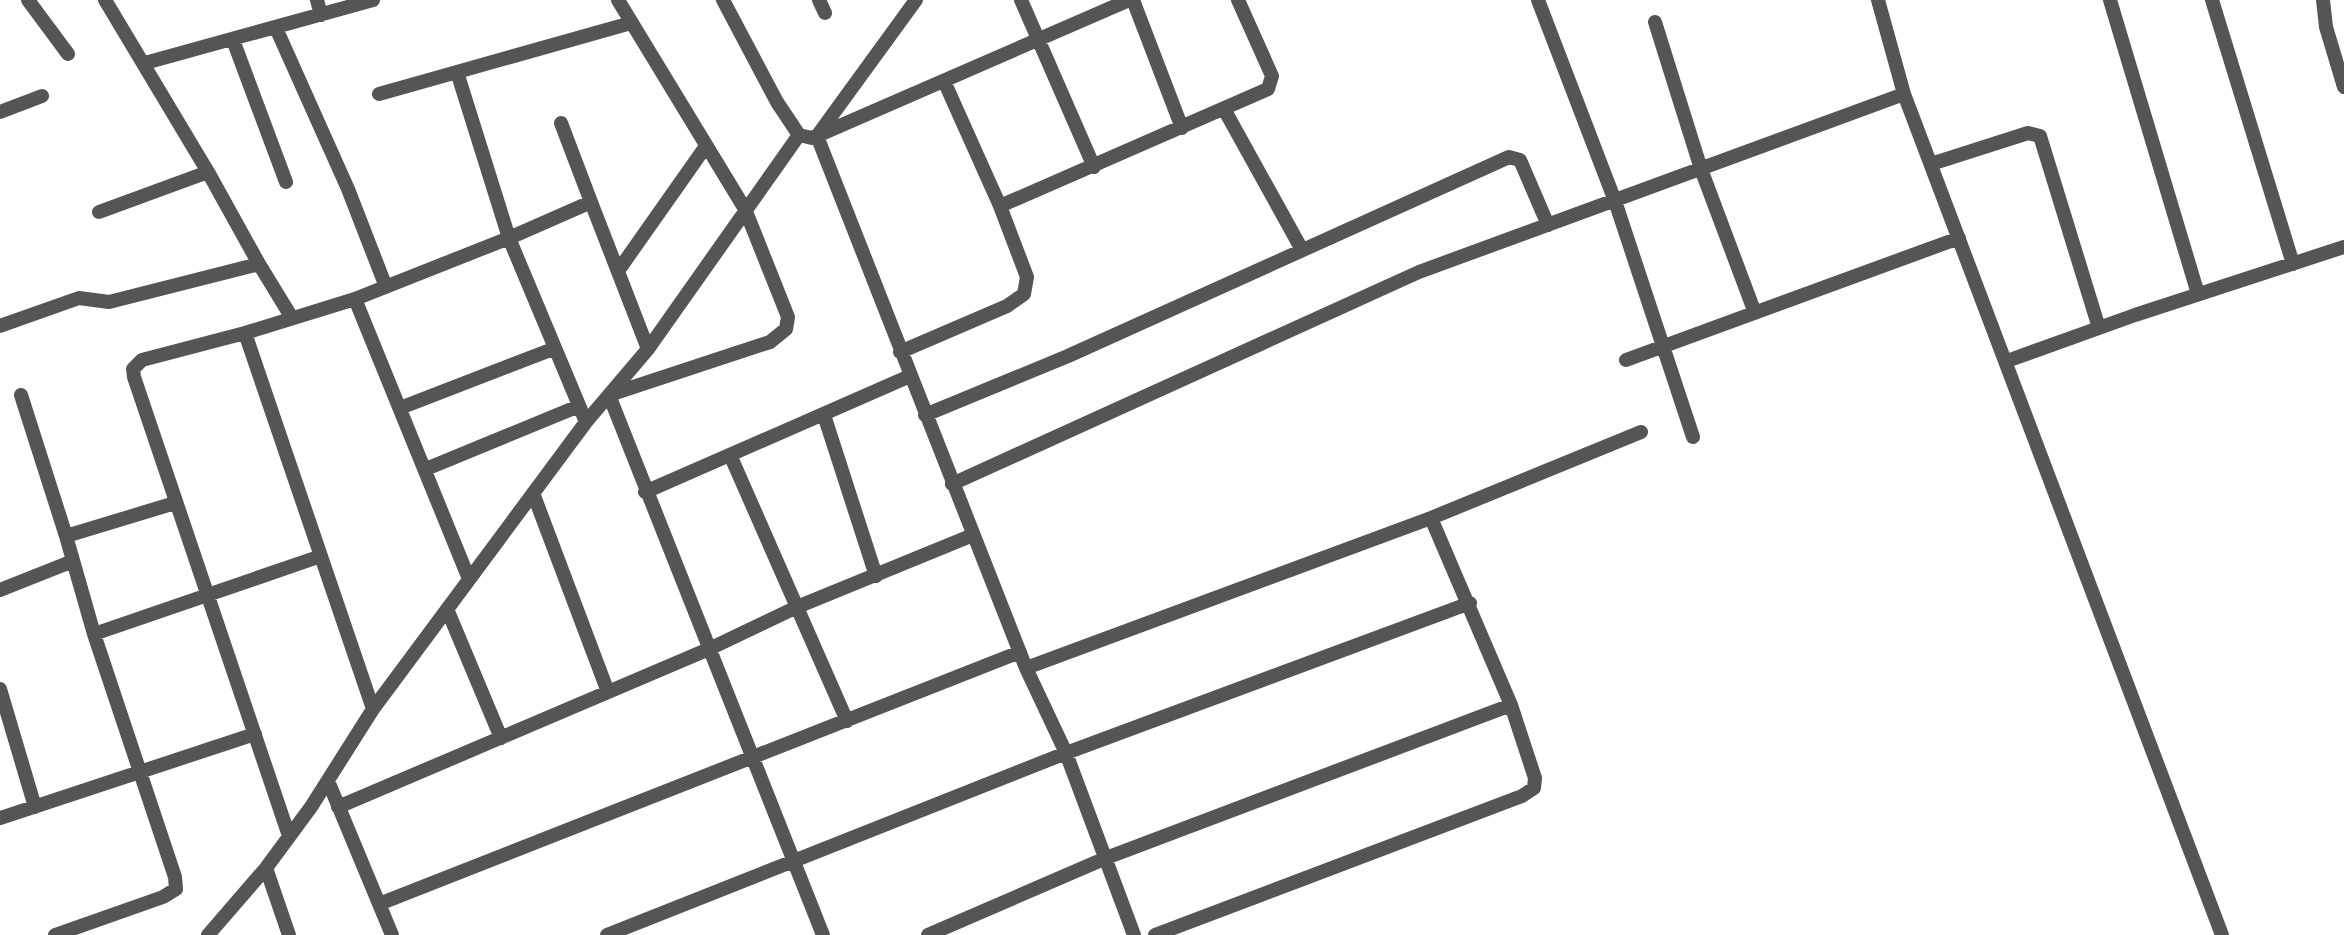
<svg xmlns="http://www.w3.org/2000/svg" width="2344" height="935" viewBox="0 0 2344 935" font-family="'Space Grotesk',sans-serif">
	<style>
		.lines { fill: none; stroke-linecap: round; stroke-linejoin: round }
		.minor { stroke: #555; stroke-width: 14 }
	</style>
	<rect width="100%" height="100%" fill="#fff"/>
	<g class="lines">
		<path class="minor" d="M28,0l40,54
			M105,0l103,172
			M317,0l4,15
			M618,0l127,209 43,108 -2,12 -16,13 -161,53 214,540
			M723,0l54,102 22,33 13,3 317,-138
			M819,0l6,13
			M1021,0l73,167
			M1133,0l49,128
			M1538,0l77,201 78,236
			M1878,0l26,94 318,841
			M2110,0l88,294
			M2212,0l81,264
			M2323,0l3,27 18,60
			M1655,22l46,147 54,144
			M276,28l72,161 38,98
			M233,40l53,142
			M145,63l228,-63
			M944,81l56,125
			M379,94l78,-22
			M1224,109l77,139
			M0,112l42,-16
			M561,123l30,79
			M817,136l209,532 40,85 68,182
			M817,136l99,-136
			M1931,164l97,-31 12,3 59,192
			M259,264l33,54
			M618,271l88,-125
			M355,299l-110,34 128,376
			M0,326l79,-28 30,4 150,-38 -51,-92 -109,40
			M245,333l-103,27 -9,9 1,8 155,459
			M900,352l107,-46 17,-12 3,-17 -27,-71 268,-117 4,-13 -34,-76
			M1626,360l333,-122
			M2007,361l128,-46 209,-68
			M21,395l45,141
			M400,408l153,-59
			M824,415l52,161
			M925,415l143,-59 441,-199 11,3 28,65
			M586,422l-77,-184 -52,-166 174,-49
			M731,457l116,264
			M426,469l153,-63
			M952,484l467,-212 485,-178
			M645,492l265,-116
			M533,493l75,199
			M1431,518l210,-86
			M469,579l-114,-280 154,-61 82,-36 57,147
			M0,590l73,-29
			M447,609l54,129
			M94,634l227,-78
			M1026,668l405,-150 80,187 24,73 -1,10 -12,8 -367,139
			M0,689l35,118
			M328,781l64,154
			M338,807l371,-158 88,-42 176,-72
			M0,818l255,-84
			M266,868l23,67
			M379,904l641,-252
			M55,935l108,-38 13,-8 -1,-12 -81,-243 -28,-98 109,-33
			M208,935l58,-67 45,-61 62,-98 213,-287 62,-73 151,-214
			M607,935l459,-182 404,-150
			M928,935l178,-77 405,-153"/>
	</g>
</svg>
